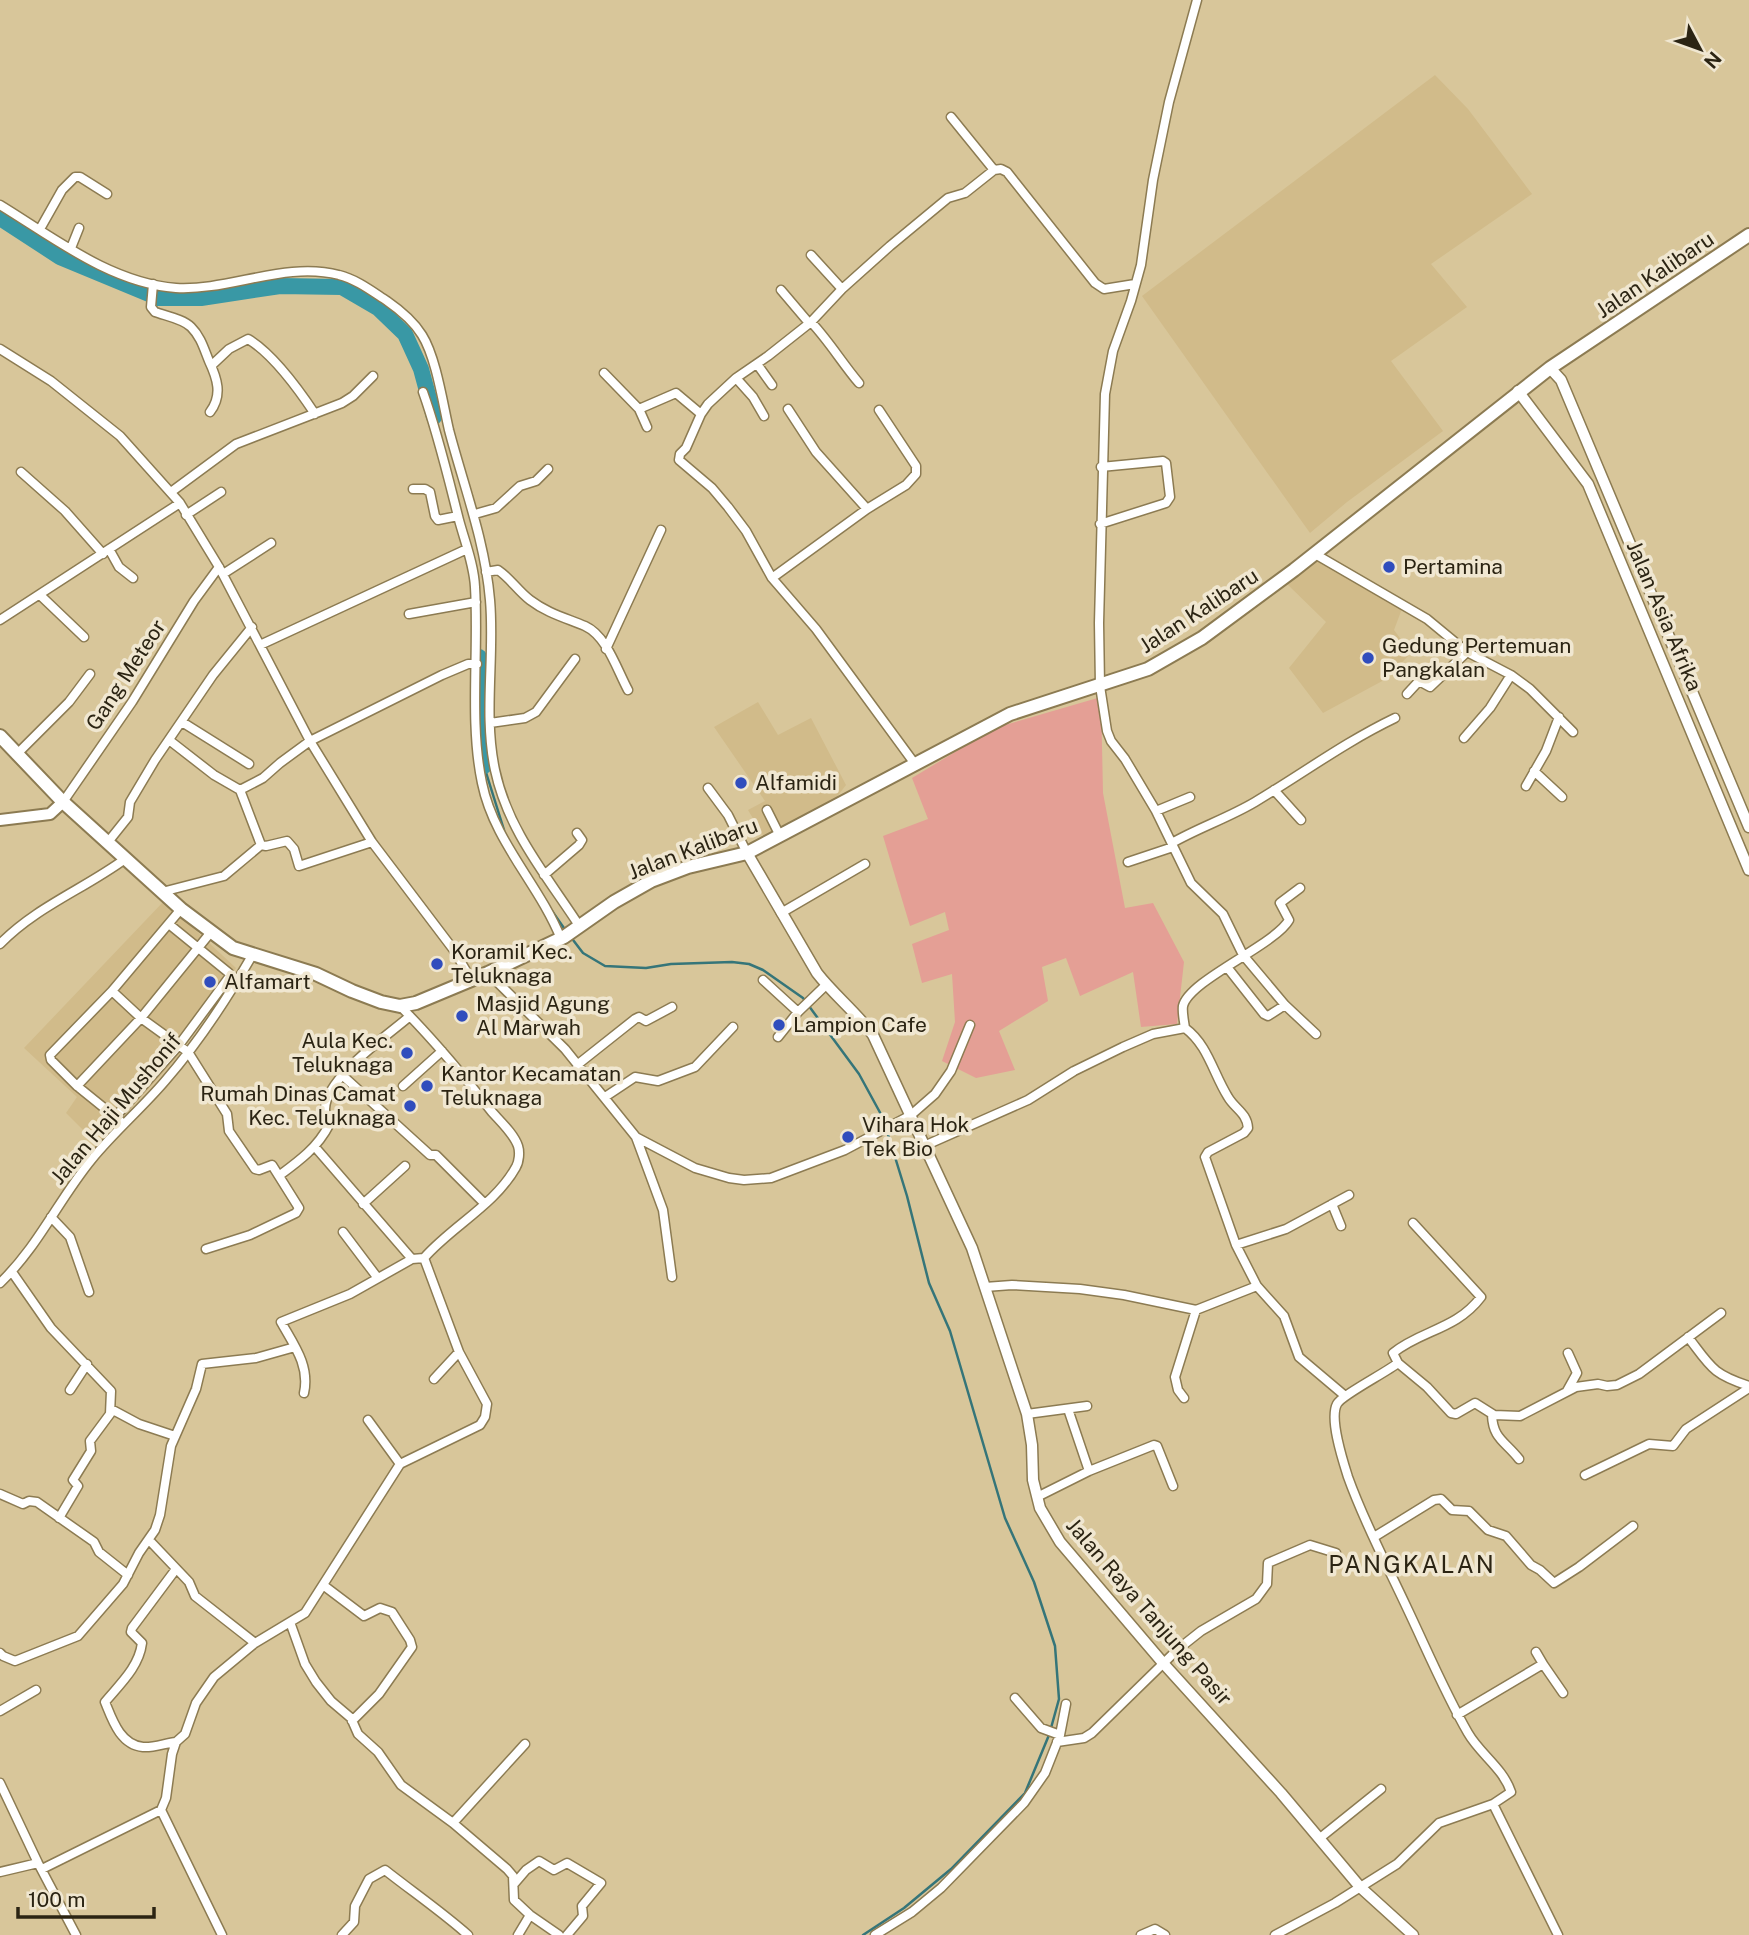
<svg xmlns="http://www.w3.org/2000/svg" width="1749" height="1935" viewBox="0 0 1749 1935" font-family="'Public Sans',sans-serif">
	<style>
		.built { fill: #d1bb8a }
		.green { fill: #e49f95 }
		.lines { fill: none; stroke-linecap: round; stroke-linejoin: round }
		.stream { stroke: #357579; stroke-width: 2.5 }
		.river { stroke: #3998a5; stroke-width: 16 }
		.minor-casing { stroke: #8c7b52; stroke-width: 11 }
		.tertiary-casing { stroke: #8c7b52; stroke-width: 13 }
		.secondary-casing { stroke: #8c7b52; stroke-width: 14 }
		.primary-casing { stroke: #8c7b52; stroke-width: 16 }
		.minor { stroke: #fff; stroke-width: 8 }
		.tertiary { stroke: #fff; stroke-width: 10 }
		.secondary { stroke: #fff; stroke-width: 10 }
		.primary { stroke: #fff; stroke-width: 12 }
		.poi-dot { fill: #304dbd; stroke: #f0e7d1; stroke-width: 2.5 }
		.labels { text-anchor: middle; stroke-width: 7; stroke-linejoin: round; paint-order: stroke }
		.street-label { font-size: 21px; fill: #2b2413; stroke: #f0e7d1 }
		.poi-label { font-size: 21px; fill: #2b2413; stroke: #f0e7d1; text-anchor: start }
		.quarter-label { font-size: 24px; letter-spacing: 2px; fill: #2b2413; stroke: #f0e7d1 }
	</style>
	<rect width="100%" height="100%" fill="#d8c69a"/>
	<path class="built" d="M1435,75l33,34 64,85 -101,70 36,43 -76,54 52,70 -96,71 -37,31 -168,-237z
		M1315,557l88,49 -9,24 17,23 -25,26 -63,34 -34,-45 37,-46 -41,-40z
		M758,702l20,33 33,-17 35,67 -13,17 -69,35 -16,-27 17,-9 -51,-74z
		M164,901l72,67 -56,86 -82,91 -32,-32 11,-16 -53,-49z"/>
	<path class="green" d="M1101,697l2,96 22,115 28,-5 31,59 -7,62 -36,3 -8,-55 -53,24 -14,-38 -24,9 6,34 -49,30 16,39 -39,8 -34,-17 13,-39 -3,-48 -30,9 -10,-39 37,-14 -4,-18 -35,14 -27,-90 45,-17 -16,-41 83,-50z"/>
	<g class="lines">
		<path class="stream" d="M484,766l20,64
			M552,911l14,20
			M570,936l13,17 22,13 41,2 25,-4 61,-2 17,2 14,6 40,28 56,76 24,44 24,78 22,87 21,48 55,187 29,64 21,64 4,53 -8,29
			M863,1935l41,-27 47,-39 74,-76 24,-58"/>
		<path class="river" d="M0,218l60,39 99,41h42l79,-12 62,1 36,21 27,26 16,35 13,48
			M479,657v40l5,69"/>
		<defs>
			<path id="minor" d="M1197,0l-28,102 -16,78 -12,85 -10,36 -18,50 -8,43 -6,229 1,63 7,45 4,10 14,18 31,52 35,72 32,31 20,41 42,50 31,29
				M951,117l43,53
				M0,205c54,33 111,78 176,83 54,3 109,-27 163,-13 17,4 34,17 48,26 13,9 27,21 35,34 14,22 21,69 27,95 15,57 36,111 41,170 5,56 -7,114 5,170 13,61 52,106 85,157
				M40,229l22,-39 13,-13h5l27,17
				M71,248l8,-20
				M811,255l31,34
				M153,284l-2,23 4,5c11,4 28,7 36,15 10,10 13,22 18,34 8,17 14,34 1,51
				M781,290l28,33
				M811,322c18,19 31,41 48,61
				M0,349l51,32 69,55 60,67 39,64 91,174 62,101 81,107 18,30
				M757,364l15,21
				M212,365l17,-16 19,-10c25,15 51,51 67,75
				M604,373l35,36 8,18
				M736,378l17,19 11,19
				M423,392c15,42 25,85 36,128 6,22 15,45 16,67 4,64 -6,135 7,196 12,59 57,101 79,156
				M639,409l37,-16 25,21
				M788,409l28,43 51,57
				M21,472l44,39 38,43
				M413,489h12l5,3 5,24 3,4 20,-4
				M171,492l65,-48 106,-41 11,-7 20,-20
				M475,514l21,-6 24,-22 16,-5 12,-12
				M186,515l35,-23
				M1100,524l66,-21 4,-6 -4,-34 -3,-2 -62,6
				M109,549l10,18 14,11
				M1315,554l112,65 40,33 44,23 19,14 43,43
				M486,572l12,-2c12,8 20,21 32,30 17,13 36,18 55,26 22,10 32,44 43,64
				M223,574l48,-31
				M772,578l95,-69 39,-24 10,-11v-8l-37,-56
				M40,595l44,42
				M409,614l67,-12
				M0,620l180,-117
				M260,645l207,-96
				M606,649l55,-119
				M1407,694l12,-13 11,6 37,-35
				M182,722l67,42
				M490,723l35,-5 11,-6 39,-53
				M1464,738l26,-30 21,-33
				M169,740l45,35 26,15 21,55 5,1 21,-5 7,8 5,17 73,-24
				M16,755l53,-53 21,-28
				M915,764l-99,-135 -44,-51 -26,-47 -18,-24 -16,-19 -33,-28 1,-6 6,-6 15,-34 7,-10 28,-26 32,-22 43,-34 31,-33 48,-43 58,-48 17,-5 29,-23 7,-1 6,3 88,111 9,6 31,-5
				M1534,771l28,26
				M1526,786l20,-35 13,-34
				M708,788l20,27 19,38
				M240,790l23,-12 17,-15 30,-22 132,-66 26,-11h9
				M1274,790l27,30
				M63,802l69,-100 62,-101 25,-34
				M767,810l13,26
				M1156,811l34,-14
				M108,842l20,-25 2,-15 25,-42 58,-85 39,-48
				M1172,843c26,-15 56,-25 83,-41 47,-28 90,-60 140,-84
				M1128,862l45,-15
				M544,875l35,-30 3,-5 -5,-7
				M162,892l62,-16 37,-31
				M781,913l84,-49
				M0,944c36,-37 84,-55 125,-85
				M1227,967l37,47 4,2 17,-11
				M488,973l77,76 71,88 27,73 9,67
				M763,980l35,32
				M112,991l29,27 47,34 39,62 2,17 26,38 4,1 13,-5 27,43 -3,5 -46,22 -44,14
				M1185,1028c23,17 28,45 43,69 7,12 19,16 20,31l-4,5 -36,19 -3,5 31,88 21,41 27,30 15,41 45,38
				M778,1037l20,-25 28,-27
				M577,1065l58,-46 4,-2 7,4 26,-14
				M342,1075l88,80h6l48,48
				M77,1086l64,-68 70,-86
				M403,1086l39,-35
				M605,1097l30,-20 23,4 37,-14 38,-40
				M116,1116l63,-71 51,-69 -1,-3 -59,-48
				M124,1124l-47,-38 -26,-26 -1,-5 62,-64 69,-82
				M636,1137l59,31 34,10 15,2 27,-2 74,-28 66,-35 24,-21 16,-23 19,-46
				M924,1146l104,-46 46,-29 49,-24 30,-13 32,-6c-1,-7 -3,-16 -2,-22 6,-26 92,-61 106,-86l-9,-17 20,-15
				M315,1147l97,112
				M280,1175c19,-14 38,-28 49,-50 -1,-5 -4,-10 -4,-16 1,-32 62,-73 85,-93
				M363,1204l42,-38
				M1332,1204l9,22
				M51,1217l19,20 19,55
				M343,1232l34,45
				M1236,1245l50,-16 63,-34
				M12,1272l39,56 60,63 -1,23 -20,27 1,10 -18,29 5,6 -19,32
				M0,1283c38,-36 59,-84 92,-124 22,-27 50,-51 73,-78 34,-39 62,-82 88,-127
				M985,1287l27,-2 68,4 44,6 72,15 61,-24
				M1688,1337c23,30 24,37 61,49
				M1398,1363l-5,-10c28,-23 63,-23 88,-56l-68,-74
				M434,1379l25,-27
				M70,1390l17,-26
				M1567,1391l10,-18 -9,-20
				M304,1393c6,-27 -10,-48 -23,-71l69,-28 62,-35 12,-1c28,-32 71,-53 92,-91 3,-5 4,-15 2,-21 -4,-12 -17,-24 -26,-34 -29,-37 -59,-73 -92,-106
				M1184,1398l-6,-8 -3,-13 21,-67
				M111,1409l28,15 36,12
				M1068,1409l21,62
				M1027,1414l60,-8
				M1492,1415c1,24 13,26 27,44
				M368,1420l32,44
				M1585,1475l64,-31 24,2 13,-17 63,-41
				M0,1494l23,10 6,-3 8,1 57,40 5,10 29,23
				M1037,1497l52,-26 65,-26 3,1 16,40
				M1374,1537l60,-37 7,-1 11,11 17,1 19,19 18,6 25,29 9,5 14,13 25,-16 54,-41
				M149,1540l40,42 6,14 60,47
				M323,1585l41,31 16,-8 12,4 18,28 2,7 -33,47 -27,27
				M290,1622l15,42 11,18 15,19 20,17 7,16 20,18 23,33 52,38 54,46 6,7 1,24 16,15 29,20
				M1536,1652l7,12
				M0,1653l3,3 12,5 63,-25 45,-52 16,-31 16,-23 5,-15 11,-69 25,-57 6,-25 54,-6 39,-11
				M1015,1698l26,30 19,7
				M0,1711l36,-21
				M1457,1715l86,-51 20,29
				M176,1742c-10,1 -23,6 -33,5 -23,-2 -31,-28 -38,-45 15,-18 34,-35 37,-59l-11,-11 1,-4 44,-59
				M1057,1742l27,-4 8,-5 85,-83 24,-19 55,-32 11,-15 1,-21 42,-18 26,8
				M0,1783l38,80 38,72
				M1493,1804l65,131
				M161,1810l61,125
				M453,1823l72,-79
				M1320,1838l61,-49
				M42,1869l119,-59 5,-12 6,-44 4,-12 9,-8 11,-31 18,-26 41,-34 50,-30 95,-149 80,-39 5,-8 2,-13 -28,-52 -35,-94
				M0,1872l38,-9
				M514,1884l12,-14 13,-9 15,9 13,-7 34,20 -19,23 1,10 -16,19
				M342,1935l12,-13 1,-16 14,-27 16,-9c28,22 57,42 83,65
				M518,1935l12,-20
				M875,1935l37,-23 29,-24 83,-85 21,-30 15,-38 6,-31
				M1141,1935l14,-6 10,6
				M1275,1935l60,-32 62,-39 42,-41 54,-19 18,-12c-8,-24 -31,-38 -43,-59 -23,-40 -41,-83 -61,-125 -20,-43 -43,-86 -59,-131 -5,-16 -19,-58 -11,-73 5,-9 48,-31 61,-41l29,24 24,26 5,1 19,-11 19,12 26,1 56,-29 22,-3 9,2 10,-1 22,-11 82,-61"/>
			<path id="tertiary" d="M1550,368l11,12 188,447
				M1518,391l70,93 161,386
				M747,853l70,120c17,22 39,39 56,62l99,213 55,166 5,31 1,35 7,28 20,34 103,121 118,130 79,94 53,48"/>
			<path id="secondary" d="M0,820l50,-6 13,-12"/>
			<path id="primary" d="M0,736l63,66 118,107 52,39 83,26 36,17 29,11 19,4 16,-3 72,-30 76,-36 50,-35 37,-21 37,-14 59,-14 263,-139 138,-45 54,-31 92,-68 256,-202 199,-133"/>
		</defs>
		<use href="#minor" class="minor-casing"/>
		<use href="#tertiary" class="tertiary-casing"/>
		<use href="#secondary" class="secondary-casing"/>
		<use href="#primary" class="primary-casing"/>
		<use href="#minor" class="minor"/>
		<use href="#tertiary" class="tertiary"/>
		<use href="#secondary" class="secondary"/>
		<use href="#primary" class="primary"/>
	</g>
	<g class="poi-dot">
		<circle cx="1389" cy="567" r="7"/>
		<circle cx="1368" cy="658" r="7"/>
		<circle cx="741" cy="783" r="7"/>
		<circle cx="437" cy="964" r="7"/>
		<circle cx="210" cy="982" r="7"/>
		<circle cx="462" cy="1016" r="7"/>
		<circle cx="779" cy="1025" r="7"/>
		<circle cx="407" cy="1053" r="7"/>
		<circle cx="427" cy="1086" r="7"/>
		<circle cx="410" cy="1106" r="7"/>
		<circle cx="848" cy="1137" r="7"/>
	</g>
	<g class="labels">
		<g class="street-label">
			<text transform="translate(1655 275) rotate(-34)" y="7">Jalan Kalibaru</text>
			<text transform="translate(1199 611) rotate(-33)" y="7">Jalan Kalibaru</text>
			<text transform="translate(1664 616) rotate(67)" y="7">Jalan Asia Afrika</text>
			<text transform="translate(126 675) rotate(-57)" y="7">Gang Meteor</text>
			<text transform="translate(693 849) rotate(-21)" y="7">Jalan Kalibaru</text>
			<text transform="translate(116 1109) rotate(-50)" y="7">Jalan Haji Mushonif</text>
			<text transform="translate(1149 1612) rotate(49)" y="7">Jalan Raya Tanjung Pasir</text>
		</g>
		<g class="poi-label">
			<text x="1403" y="574">Pertamina</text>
			<text x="1382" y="653">Gedung Pertemuan<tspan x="1382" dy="24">Pangkalan</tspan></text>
			<text x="755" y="790">Alfamidi</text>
			<text x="451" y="959">Koramil Kec.<tspan x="451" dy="24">Teluknaga</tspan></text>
			<text x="224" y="989">Alfamart</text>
			<text x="476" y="1011">Masjid Agung<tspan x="476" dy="24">Al Marwah</tspan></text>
			<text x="793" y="1032">Lampion Cafe</text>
			<text x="393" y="1048" text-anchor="end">Aula Kec.<tspan x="393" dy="24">Teluknaga</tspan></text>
			<text x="441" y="1081">Kantor Kecamatan<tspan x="441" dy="24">Teluknaga</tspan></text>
			<text x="396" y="1101" text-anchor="end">Rumah Dinas Camat<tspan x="396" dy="24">Kec. Teluknaga</tspan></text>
			<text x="862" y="1132">Vihara Hok<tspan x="862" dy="24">Tek Bio</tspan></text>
		</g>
		<g class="quarter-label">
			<text x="1412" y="1573">PANGKALAN</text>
		</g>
	</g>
	<g transform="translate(1700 49) rotate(131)" stroke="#f0e7d1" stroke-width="5" paint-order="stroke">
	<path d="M0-5L12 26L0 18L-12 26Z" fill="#2b2413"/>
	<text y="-10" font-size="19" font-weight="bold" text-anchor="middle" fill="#2b2413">N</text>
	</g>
	<path d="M18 1907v10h136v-10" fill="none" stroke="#2b2413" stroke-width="3.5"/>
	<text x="28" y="1907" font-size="21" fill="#2b2413" stroke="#f0e7d1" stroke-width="5" paint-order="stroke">100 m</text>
</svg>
